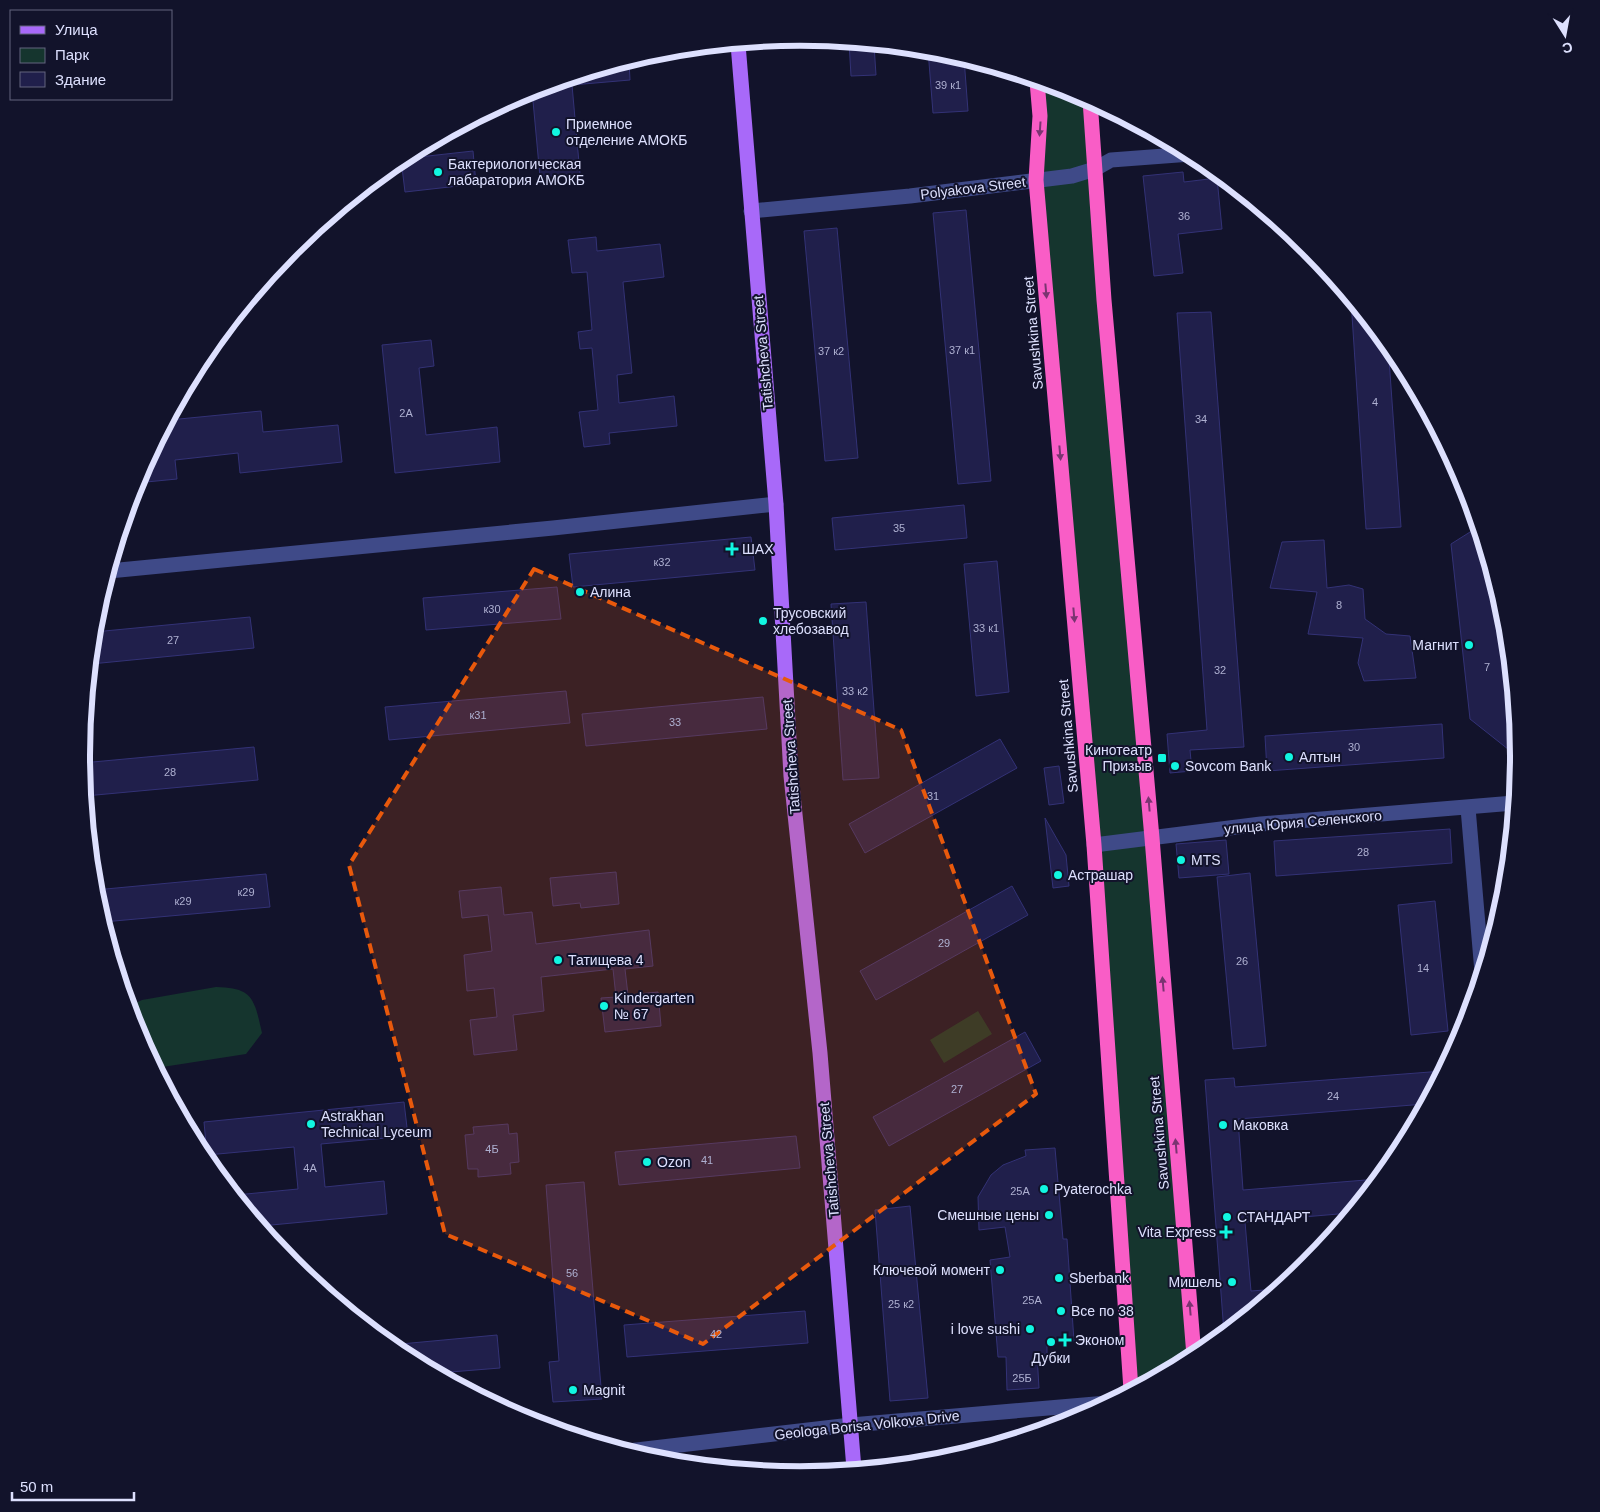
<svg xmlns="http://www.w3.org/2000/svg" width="1600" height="1512" viewBox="0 0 1600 1512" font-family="Arial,sans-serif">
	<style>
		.green { fill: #15352e }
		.building { fill: #201f4b; stroke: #333276 }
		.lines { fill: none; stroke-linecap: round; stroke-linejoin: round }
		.minor { stroke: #3f4a88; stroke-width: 15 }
		.major { stroke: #a869f9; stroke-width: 15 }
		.highway { stroke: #f95dc6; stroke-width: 15 }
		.oneway { fill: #7a3471 }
		.marked { fill: #e8590c; fill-opacity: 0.2; stroke: #e8590c; stroke-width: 4; stroke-dasharray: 10 6; stroke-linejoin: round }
		.poi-dot { fill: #11f6e1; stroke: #12132b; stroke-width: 2 }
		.labels { text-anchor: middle; stroke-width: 4; stroke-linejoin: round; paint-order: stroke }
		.number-label { font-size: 11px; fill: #aeb0d1 }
		.poi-label { font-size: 14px; fill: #dde0fe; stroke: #12132b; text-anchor: start }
		.street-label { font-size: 14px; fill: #dde0fe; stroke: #12132b }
		.rim { fill: none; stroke: #dde0fe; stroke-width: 6 }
	</style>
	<rect width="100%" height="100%" fill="#12132b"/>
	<path class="green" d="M1037,81l38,11 15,8 104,1256 -63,34 -95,-1210z
		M216,987c37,1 38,11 46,46l-16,21 -90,14 -20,-37 -7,-25 13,-6z
		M978,1011l14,23 -48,29 -14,-23z"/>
	<path class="building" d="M849,42l25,3 2,30 -25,1z
		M928,50l36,8 4,53 -35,2z
		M629,61l1,19 -58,5 8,89 -40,3 -8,-87z
		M473,151l3,33 -71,8 -4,-33z
		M1183,172l1,10 33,-4 5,51 -44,5 5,39 -29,3 -11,-100z
		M966,210l25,271 -33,3 -25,-271z
		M837,228l21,230 -33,3 -21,-230z
		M596,237l1,14 63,-7 4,33 -41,5 9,91 -15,2 2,28 55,-7 3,30 -68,7 1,11 -26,3 -5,-35 19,-2 -6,-62 -12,1 -2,-17 14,-2 -5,-58 -15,1 -4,-33z
		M1351,300l37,45 13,182 -35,2z
		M1211,312l33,435 -54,3 2,21 -22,2 -3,-39 40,-4 -30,-417z
		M431,340l3,26 -15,2 7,67 71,-8 3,35 -105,11 -13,-128z
		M261,411l2,21 75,-7 4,37 -102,11 -2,-20 -63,7 2,19 -41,4 33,-63z
		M964,505l3,33 -132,12 -3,-32z
		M1478,527l27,89 13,141 -48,-38 -19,-175z
		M751,537l4,33 -182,17 -4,-33z
		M1324,540l3,48 22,-3 14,4 2,30 21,15 24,2 6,42 -52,3 -6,-18 5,-25 -55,-4 9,-42 -47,-4 12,-46z
		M997,561l12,131 -33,4 -12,-132z
		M557,587l4,32 -135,11 -3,-32z
		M866,602l13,176 -36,2 -12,-176z
		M250,617l4,31 -163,16 3,-32z
		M566,691l4,32 -181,17 -4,-33z
		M763,697l4,32 -181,17 -4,-32z
		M1442,724l2,34 -177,13 -2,-35z
		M1000,739l17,29 -152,85 -16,-29z
		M254,747l4,33 -173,16 -3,-33z
		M1059,766l5,37 -15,2 -5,-37z
		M1045,818l21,37 3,31 -16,2z
		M1450,829l2,34 -176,13 -2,-35z
		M1226,840l3,34 -50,4 -3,-34z
		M616,872l3,32 -38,4 -1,-5 -27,3 -3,-28z
		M1250,873l16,173 -33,3 -16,-172z
		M266,874l4,33 -167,15 -8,-26v-6z
		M1012,886l16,29 -152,85 -16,-29z
		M501,887l3,28 28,-3 4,32 113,-14 4,36 -28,3 3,26 30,-3 3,34 -56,6 -4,-34 15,-1 -3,-28 -72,8 3,34 -31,4 4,35 -43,5 -4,-35 27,-3 -3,-29 -27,3 -3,-36 28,-4 -4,-36 -26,3 -3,-27z
		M1435,901l13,130 -37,4 -13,-130z
		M1025,1032l16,29 -152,85 -16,-29z
		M1443,1071l-18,33 -187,15 5,71 135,-11 -28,34 -105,9 6,69 27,-2 -54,44 -19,-253 29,-2 1,9z
		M404,1102l4,34 -87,8 4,43 59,-6 3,33 -126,12 -25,-31 62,-6 -4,-42 -87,8 -3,-33z
		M508,1124l1,10 8,-1 2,29 -9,1 1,11 -33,3v-8h-10l-3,-34 9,-1 -1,-7z
		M796,1136l4,32 -181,17 -4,-33z
		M1055,1148l8,91h4l7,102 -27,1v12l-10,1 2,33 -32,2 -1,-33h-8l-8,-97 20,-3 -5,-30 -26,3 -1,-33 13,-22 12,-10 23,-9 -1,-6z
		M584,1182l18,217 -49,3 -4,-40 10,-1 -13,-176z
		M910,1206l18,192 -38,3 -15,-191z
		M805,1311l3,32 -181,14 -3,-32z
		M497,1335l3,33 -62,5 -37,-20 -11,-8z"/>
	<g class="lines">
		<path class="minor" d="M751,211l159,-15 162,-20 23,-7 16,-9 80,-6
			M109,571l444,-43 223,-24
			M1468,808l14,164
			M1094,845l167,-21 253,-21
			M628,1451l223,-26 256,-22"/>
		<path class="major" d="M738,44l38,460 15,272 29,277 34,416"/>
		<path class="highway" d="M1037,81l3,35 -4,64 58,665 37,545
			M1090,100l14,200 48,538 42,518"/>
	</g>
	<defs><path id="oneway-solid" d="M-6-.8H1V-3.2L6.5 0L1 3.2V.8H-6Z" transform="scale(1.25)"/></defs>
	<g class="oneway">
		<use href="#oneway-solid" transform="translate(1040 129) rotate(94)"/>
		<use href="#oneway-solid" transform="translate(1046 291) rotate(85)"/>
		<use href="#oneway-solid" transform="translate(1060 453) rotate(85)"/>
		<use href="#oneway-solid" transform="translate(1074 615) rotate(85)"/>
		<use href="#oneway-solid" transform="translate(1149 804) rotate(-95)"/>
		<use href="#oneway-solid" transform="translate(1163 984) rotate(-95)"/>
		<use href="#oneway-solid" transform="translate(1176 1146) rotate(-95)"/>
		<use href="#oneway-solid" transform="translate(1190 1308) rotate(-95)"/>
	</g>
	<path class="marked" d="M534,569l367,161 135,364 -333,250 -258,-110 -96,-369z"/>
	<g class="poi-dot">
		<circle cx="556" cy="132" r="5"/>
		<circle cx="438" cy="172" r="5"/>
		<path d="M729.5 541.5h5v5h5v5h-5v5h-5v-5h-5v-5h5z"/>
		<circle cx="580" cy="592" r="5"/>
		<circle cx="763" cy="621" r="5"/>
		<circle cx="1469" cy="645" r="5"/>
		<circle cx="1289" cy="757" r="5"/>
		<rect x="1157" y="753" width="10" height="10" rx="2.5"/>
		<circle cx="1175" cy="766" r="5"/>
		<circle cx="1181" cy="860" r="5"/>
		<circle cx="1058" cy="875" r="5"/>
		<circle cx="558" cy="960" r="5"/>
		<circle cx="604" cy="1006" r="5"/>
		<circle cx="311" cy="1124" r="5"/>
		<circle cx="1223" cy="1125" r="5"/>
		<circle cx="647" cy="1162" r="5"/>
		<circle cx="1044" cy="1189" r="5"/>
		<circle cx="1049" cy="1215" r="5"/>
		<circle cx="1227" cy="1217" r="5"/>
		<path d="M1223.5 1224.5h5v5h5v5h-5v5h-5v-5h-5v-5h5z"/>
		<circle cx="1000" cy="1270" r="5"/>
		<circle cx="1059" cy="1278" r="5"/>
		<circle cx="1232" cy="1282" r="5"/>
		<circle cx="1061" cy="1311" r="5"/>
		<circle cx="1030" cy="1329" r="5"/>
		<path d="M1062.5 1332.5h5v5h5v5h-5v5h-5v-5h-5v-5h5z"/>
		<circle cx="1051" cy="1342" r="5"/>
		<circle cx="573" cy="1390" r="5"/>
	</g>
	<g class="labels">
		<g class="number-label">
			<text x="948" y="89">39 к1</text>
			<text x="1184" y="220">36</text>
			<text x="962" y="354">37 к1</text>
			<text x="831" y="355">37 к2</text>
			<text x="1375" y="406">4</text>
			<text x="406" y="417">2А</text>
			<text x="1201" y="423">34</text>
			<text x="899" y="532">35</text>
			<text x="662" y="566">к32</text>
			<text x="1339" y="609">8</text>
			<text x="492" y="613">к30</text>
			<text x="986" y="632">33 к1</text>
			<text x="173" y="644">27</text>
			<text x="1487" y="671">7</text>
			<text x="1220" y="674">32</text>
			<text x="855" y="695">33 к2</text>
			<text x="478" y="719">к31</text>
			<text x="675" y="726">33</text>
			<text x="1354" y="751">30</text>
			<text x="170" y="776">28</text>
			<text x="933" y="800">31</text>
			<text x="1363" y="856">28</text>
			<text x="246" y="896">к29</text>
			<text x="183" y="905">к29</text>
			<text x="944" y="947">29</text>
			<text x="1242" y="965">26</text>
			<text x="1423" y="972">14</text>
			<text x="957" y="1093">27</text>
			<text x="1333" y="1100">24</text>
			<text x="492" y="1153">4Б</text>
			<text x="707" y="1164">41</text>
			<text x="310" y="1172">4А</text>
			<text x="1020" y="1195">25А</text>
			<text x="572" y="1277">56</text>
			<text x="1032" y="1304">25А</text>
			<text x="901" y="1308">25 к2</text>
			<text x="716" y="1338">42</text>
			<text x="1022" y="1382">25Б</text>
		</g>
		<g class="poi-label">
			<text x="566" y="129">Приемное<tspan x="566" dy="16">отделение АМОКБ</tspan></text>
			<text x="448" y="169">Бактериологическая<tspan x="448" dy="16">лабаратория АМОКБ</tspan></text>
			<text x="742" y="554">ШАХ</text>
			<text x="590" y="597">Алина</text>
			<text x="773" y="618">Трусовский<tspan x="773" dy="16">хлебозавод</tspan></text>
			<text x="1459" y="650" text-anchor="end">Магнит</text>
			<text x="1152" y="755" text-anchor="end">Кинотеатр<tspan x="1152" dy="16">Призыв</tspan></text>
			<text x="1299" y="762">Алтын</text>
			<text x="1185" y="771">Sovcom Bank</text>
			<text x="1191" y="865">MTS</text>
			<text x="1068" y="880">Астрашар</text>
			<text x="568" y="965">Татищева 4</text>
			<text x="614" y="1003">Kindergarten<tspan x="614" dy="16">№ 67</tspan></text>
			<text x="321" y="1121">Astrakhan<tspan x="321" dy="16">Technical Lyceum</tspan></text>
			<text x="1233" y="1130">Маковка</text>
			<text x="657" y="1167">Ozon</text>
			<text x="1054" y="1194">Pyaterochka</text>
			<text x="1039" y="1220" text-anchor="end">Смешные цены</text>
			<text x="1237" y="1222">СТАНДАРТ</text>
			<text x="1216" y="1237" text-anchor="end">Vita Express</text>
			<text x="990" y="1275" text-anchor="end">Ключевой момент</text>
			<text x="1069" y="1283">Sberbank</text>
			<text x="1222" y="1287" text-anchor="end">Мишель</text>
			<text x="1071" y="1316">Все по 38</text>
			<text x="1020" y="1334" text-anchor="end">i love sushi</text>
			<text x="1075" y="1345">Эконом</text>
			<text x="1051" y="1363" text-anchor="middle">Дубки</text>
			<text x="583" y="1395">Magnit</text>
		</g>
		<g class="street-label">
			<text transform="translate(973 188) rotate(-7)" y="5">Polyakova Street</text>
			<text transform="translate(1033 333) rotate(-95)" y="5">Savushkina Street</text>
			<text transform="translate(763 353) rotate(-95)" y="5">Tatishcheva Street</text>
			<text transform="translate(1068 736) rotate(-95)" y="5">Savushkina Street</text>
			<text transform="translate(791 757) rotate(-94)" y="5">Tatishcheva Street</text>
			<text transform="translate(1303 822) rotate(-5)" y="5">улица Юрия Селенского</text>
			<text transform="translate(1159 1133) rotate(-95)" y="5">Savushkina Street</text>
			<text transform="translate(829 1160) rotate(-95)" y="5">Tatishcheva Street</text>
			<text transform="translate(867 1425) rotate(-6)" y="5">Geologa Borisa Volkova Drive</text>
		</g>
	</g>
	<path d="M0 0H1600V1512H0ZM90 756a710 710 0 1 1 1420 0a710 710 0 1 1-1420 0Z" fill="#12132b" fill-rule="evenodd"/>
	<path class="rim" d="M90 756a710 710 0 1 1 1420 0a710 710 0 1 1-1420 0Z"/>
	<rect x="10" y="10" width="162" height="90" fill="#12132b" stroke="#63657f"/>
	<rect x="20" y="26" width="25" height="8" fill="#a869f9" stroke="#63657f"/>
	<text x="55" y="35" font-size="15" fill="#dde0fe">Улица</text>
	<rect x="20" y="48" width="25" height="15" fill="#15352e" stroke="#63657f"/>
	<text x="55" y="60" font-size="15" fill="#dde0fe">Парк</text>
	<rect x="20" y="72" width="25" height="15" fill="#201f4b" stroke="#63657f"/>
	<text x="55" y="85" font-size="15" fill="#dde0fe">Здание</text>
	<g transform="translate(1565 35) rotate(169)" stroke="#12132b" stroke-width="4" paint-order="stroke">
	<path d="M0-4L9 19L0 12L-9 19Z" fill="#dde0fe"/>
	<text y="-8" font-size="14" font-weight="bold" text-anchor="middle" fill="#dde0fe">С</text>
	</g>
	<path d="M12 1492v8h122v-8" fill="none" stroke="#dde0fe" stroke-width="2.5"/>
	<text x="20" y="1492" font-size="15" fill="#dde0fe" stroke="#12132b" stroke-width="4" paint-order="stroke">50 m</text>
</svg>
